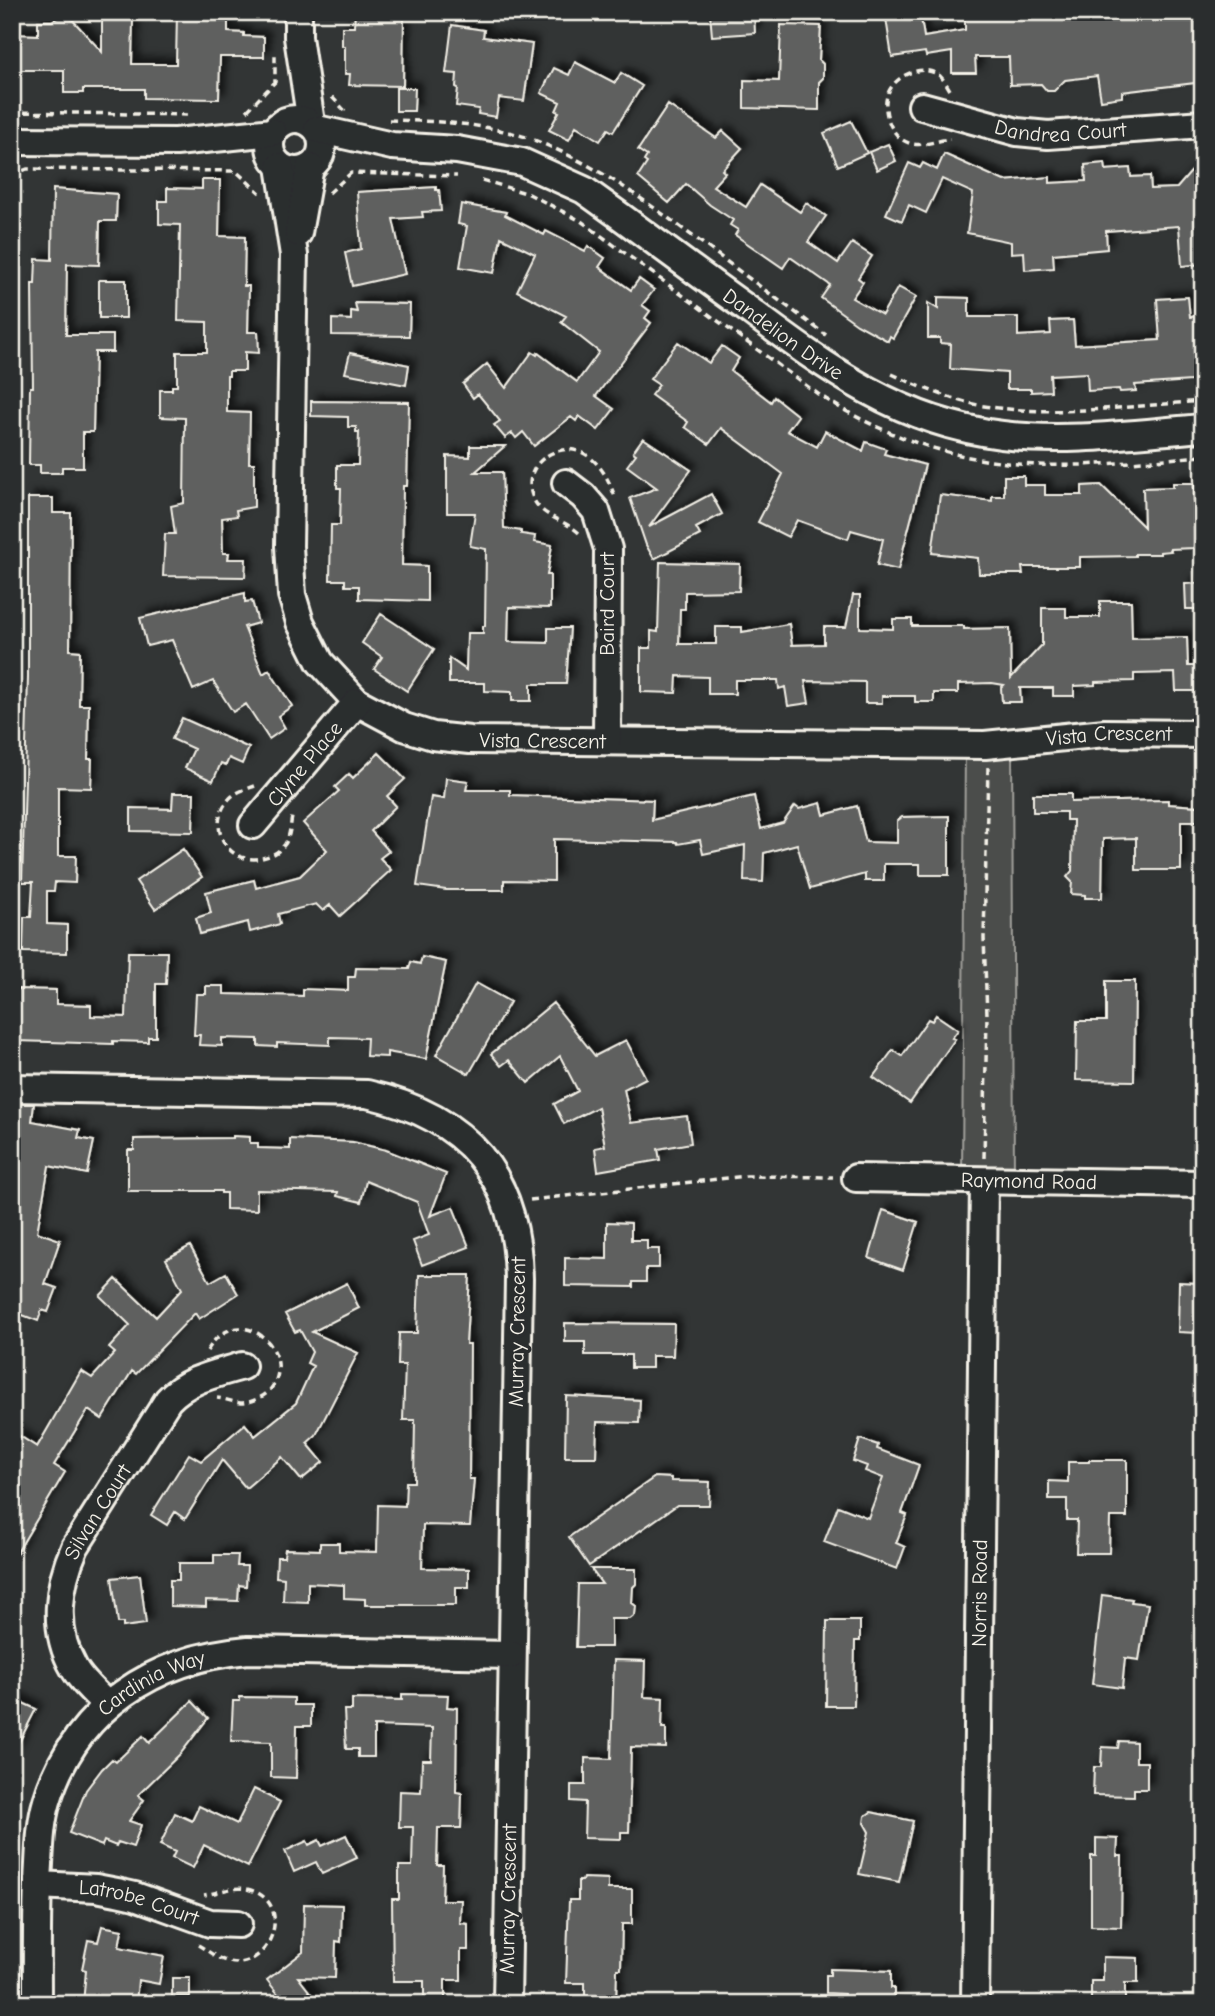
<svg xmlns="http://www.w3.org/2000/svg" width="1215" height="2016" viewBox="0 0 1215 2016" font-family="'Comic Neue',sans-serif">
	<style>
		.green { fill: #4b4d4c; stroke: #a09f9a; stroke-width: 2 }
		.building { fill: #5f605f; stroke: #f4f1e8; stroke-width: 2; filter: url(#shadow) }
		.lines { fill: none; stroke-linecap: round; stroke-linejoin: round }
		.minor-casing { stroke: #f4f1e8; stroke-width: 32 }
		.path { stroke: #f4f1e8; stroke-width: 3.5; stroke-dasharray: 7 5; stroke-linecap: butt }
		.minor { stroke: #2a2d2e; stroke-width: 26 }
		.labels { text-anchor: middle; stroke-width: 7; stroke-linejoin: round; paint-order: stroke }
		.street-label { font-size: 21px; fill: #f4f1e8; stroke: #2a2d2e }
	</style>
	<defs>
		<filter id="shadow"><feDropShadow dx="6" dy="-6" stdDeviation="3.5" flood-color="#0009"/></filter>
	</defs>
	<rect width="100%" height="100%" fill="#323535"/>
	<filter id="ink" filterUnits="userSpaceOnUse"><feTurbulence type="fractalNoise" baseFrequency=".0143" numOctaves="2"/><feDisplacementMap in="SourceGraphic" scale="14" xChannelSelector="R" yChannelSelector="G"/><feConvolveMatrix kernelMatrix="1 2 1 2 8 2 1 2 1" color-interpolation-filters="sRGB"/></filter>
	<g filter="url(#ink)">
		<path class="green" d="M1012,742l2,439 -52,-1 3,-435z"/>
		<path class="building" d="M177,12h51v20l16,1v3l20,1v20h-44l-1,42 -75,-1v-9h-61v4h-19v-23h-52v-36l26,1v-14h14l10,-6h6l34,37v-33h31l-1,45h44z
			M355,12h49l-1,74 -54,-1 1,-11h-5v-28h-3v-19h12z
			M754,12l1,21 -43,3 -2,-23z
			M885,12h35l4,25 41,-7v-18h60v3l52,-3h31v2l17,-2h78v70l-81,10v5l-21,3 -4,-24 -32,4 -11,11h-7l-6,-7 -31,1 -1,-28h-34l1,16h-24v-21l-26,4 -1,-4 -33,5z
			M452,25l32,5 -1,7 49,7 -8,57 -25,-3 -3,19 -18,-3 1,-5 -23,-3 2,-18 -2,-1 1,-13 -11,-1z
			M781,25l40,1 -2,34 4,4v14l-4,4v28l-75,-2v-28l35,1z
			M575,62l40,21 6,-10 21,13 -29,46 -5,-3 -8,12 -24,-15 -7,14 -20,-10 10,-18 -3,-1 4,-9 -19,-9 13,-25 15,7z
			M396,88h19l-1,23h-18z
			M668,105l48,33 7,-7 19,17 -20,22 3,3 -12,13 33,21 14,-22 40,27 6,-9 20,13 -18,26 30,21 14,-20 20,13 -14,22 5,4 -11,16 30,17 16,-28 18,10 -23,41 -3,-2 -2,5 -31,-17 -36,-26 9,-13 -40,-28 -7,11 -48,-33 3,-5 -8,-5 3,-5 -23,-15 -24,-21 -17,19 -31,-26 9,-14 -3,-2 3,-5 -9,-6z
			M851,121l16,32 -29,13 -14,-33z
			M888,144l8,17 -19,9 -8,-18z
			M944,154l60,27 46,-4v6l36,-2 -1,-16 20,-2 1,7 24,-2 1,9 19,-1 1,13 26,-1 26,-30v106l-21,2 -3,-40 -73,5 1,18 -54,5 1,14 -29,2 -1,-18 -13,1v-11l-44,-9 6,-40 -31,-14 -16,34 -17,-8 -7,16 -16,-7 23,-51 11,5 3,-5 14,7z
			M202,180h18l-1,56 26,1 -1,49h5l-1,46h10l1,21 -14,-1v19h-16v5h-2v36l23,1 -1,50h5v44l-18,3 1,6 -15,2 1,35h6l-1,6h18l-1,18 -82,-1 2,-42h10l-4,-28 13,-3 1,-85 -25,-1v-27h12v-4h5v-34h30v-30l-29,-1 2,-96 -21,-1v-23h8v-13l35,1z
			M436,187v3h3l2,21 -19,1 1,5 -30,2 12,55 -53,12 -7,-33 16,-4 -4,-57z
			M53,189l64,5 -1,27h-16l-1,44 -32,-1 -1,71h47v17h-18l-2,80h-10v35h-21v6h-22v-8h-11l1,-78h3l-1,-103h3l1,-25 16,1z
			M461,204l45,8 -1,3 39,20 2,-4 39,20 3,-5 17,12 -6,9 32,23 8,-11 15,11 -12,15 8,6 -5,7 6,5 -55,73 18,13 -16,21 -19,-14 -3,5 -5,-4 -37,29 -11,-14 -7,6 -4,-5 -7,5 -11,-13 6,-4 -22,-27 -5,4 -10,-14 24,-20 19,24 26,-36 5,3 1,-2 39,29 22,-30 -38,-30 5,-6 -49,-25 18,-37 -34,-17 -7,36 -34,-6 7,-41 -9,-2z
			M99,280h27v38h-27z
			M938,297l31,1v19h49v19l33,-2 -1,-13 23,-1 2,25 85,-5 -3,-41 31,-2 2,20 13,-1v54l-9,1v8l-3,2 -56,4 1,6 -16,1 -1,-3 -31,2 -1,-18 -37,2 1,16 -20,1v-3h-24v-16l-57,-4 1,-25 -11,-1v-5h-12v-35l10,6z
			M355,303l55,1 -1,32 -77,-1v-16l19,1v-9l6,1z
			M678,342l31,21 13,-17 17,12 -8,13 40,31 3,-5 24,19 -11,15 30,16 8,-16 38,20 3,-9 20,7 -2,5 41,11 -27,105 -21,-5 6,-26 -32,-9 -3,9 -51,-19 -9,17 -30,-15 25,-48 -62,-46 -12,16 -24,-17 3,-5 -37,-27 8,-10 -9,-6z
			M350,353l59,12 -3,20 -61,-12z
			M311,401l98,1 -2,84h-4l-1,79 25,1v35l-68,-2v-13h-14v-6h-15l1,-55h9l1,-37h-4v-23h21l1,-33h-3v-5h-8v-10l-37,-1z
			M643,438l48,32 -42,57 62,-33 11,20 -26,14 4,7 -46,24 -8,-14 -16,-47 27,-10 -30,-22 9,-12 -3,-2z
			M470,446h35l-30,26h27l2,56 17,3v3l14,2 -1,6 18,3 -5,30h3v33l-41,-1 -1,35 40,1v-15h22l-4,56h-35v17h-19v-9l-27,-1v-8h-36v-25l17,12 1,-37h16v-7h2l1,-77 -16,-3 5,-33h-28v-57l23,1z
			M1004,476h20v9h21v10h37v-9l19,-1 43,42 -1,-39 30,-1v-4h21l1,65 -25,1 1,2 -11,1v2h-25v2l-55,1v10h-58l1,7h-44l-1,-16 -46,-5 8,-58 52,6v-5h12z
			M28,498h25v15h18l-1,137 10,1 -1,54h10l-1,54h4l-1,29 -33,-1v69h18l-1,27 -20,-1 -1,9h-7v33l20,1v28l-44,-1 1,-35h7l2,-35h-11l6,-205z
			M660,562l80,2 -1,27 -54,1v17h-5l-1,35h37v-17h26v5l47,-8 3,21 32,-1v-17h22l7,-32h7v33l33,1v-10h19v7h52v3l46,-1 1,50 31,-33v-37h24v9h34v-16h31l1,37 55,-1 1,29h15v25h-27l-1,-18 -41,1v7l-39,1v3l-21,1v10h-21v-8h-33l1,14h-19l-1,-14 3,-3 -12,-2 -34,1v9h-24v9h-19v-6h-33v7h-17v-21l-60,-1 4,22 -21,3 -3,-19 -6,2 -1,-9h-43v14h-27v-17l-31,-1 -1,17 -35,-1v-44h10v-17l7,1z
			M1203,583v26h-17l-1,-25z
			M245,593v9l7,-1 6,22 -14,4 19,47 6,-4 23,36 -14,10 7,12 -16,11 -23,-35 -13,8 -20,-31 -20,9 -21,-50 -25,6 -7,-28z
			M381,614l53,35 -27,42 -33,-22 8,-12 -20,-14z
			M182,718l67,30 -7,16 -13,-6 -3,7 -5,-2 -8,18 -28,-13 9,-19 -22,-10z
			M379,753l26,26 -18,17 9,10 -25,25 18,20 -9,7 11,12 -51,46 -10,-11 -7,6 -7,-7 -38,10 2,10 -30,8 -2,-10 -48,12 -4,-16 15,-5 -5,-21 48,-12 2,8 44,-12 27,-26 -24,-27 36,-32 -4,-4 14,-13 4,4z
			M446,778l22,3 -2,9h44v5l143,5 -1,20 102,-24 7,33 22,-6 12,-17 4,3 22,-6 3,12 33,-9 9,36 31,1v-22l5,-4 47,-1v59h-29v-11h-36v17h-19v-7l-55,15 -13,-45 -33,9 -1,29 -19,-1 1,-36 -42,9 -3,-14 -22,4 -1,-2 -123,-3v42l-50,-1v10h-58l-29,-4 14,-89 13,2z
			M173,793h21l-1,39 -62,-1v-23l41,1z
			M1033,794h38v8l97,-2v4l29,2v15h-16v49h-45v-32l-33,1 -1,59h-17v-3l-14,-1 1,-12 -5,-5 5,-6 1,-51h-7v-8h-33z
			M183,849l19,28 -47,32 -19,-28z
			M128,952h39l-1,32h-10v53h-8v5l-35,-1v3l-96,-3 1,-52 38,1v14l35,1v11l35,1z
			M422,957l24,5 -20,97 -39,-7v5l-21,-1 1,-18 -37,-1v8l-53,-2v4l-19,-1v-7l-36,-1v8l-23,-1 1,-10h-6l2,-41h10v-8h18v8l79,2v-7l45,2v-14h7l1,-9 53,1 2,-7 9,2z
			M1106,981h29l-1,100 -58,-1 1,-59h29z
			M476,983l34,19 -41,72 -33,-19z
			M553,1003l42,53 31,-16 20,38 -22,11 7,34 56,-7 4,27 -33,6 2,11 -62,11 -3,-23 10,-2 -7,-39 -34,17 -10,-20 24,-13 -18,-35 -32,27 -19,-23 -8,6 -10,-12z
			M936,1015l22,15 -6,8 3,1 -45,64 -37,-26 20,-27 9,6 26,-37 4,2z
			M20,1104h14l-2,17 48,9 -2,8 16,3 -7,33 -38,-8 -12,66 23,8 -15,44 12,4 -9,24 -6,-2 -4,11 -26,-10v-126l7,-36h-2l1,-10 -4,-1z
			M233,1136l17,1v6h8v5l32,1v-10l63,3 33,8 60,24 -16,42 23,-9 16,40 -47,18 -9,-24 16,-6 -12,-33 -51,-21 -5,21 -24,-6 1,-4 -81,-2v20l-31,-1v-16h-5v-2h-93v-41h6v-11l99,-1z
			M883,1210l35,12 -15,48 -34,-12z
			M607,1222l24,1v17h16v9h12v19h-13v14h-13v5l-68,-1v-28l42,1z
			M190,1246l20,36 16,-9 12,21 -39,25 -4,-6 -59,61 -4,-3 -30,48 -14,-9 -34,55 11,7 -53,89v-130l25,16 44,-76 11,7 23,-25 -6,-5 21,-23 -30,-29 16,-17 40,38 26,-28 -16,-30z
			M419,1275h51l-4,69h4l-1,135h5l-4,47 -47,-1 -1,43 47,1v18h-13v18h-91v-6l-21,-1v-13l-36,-2v19l-25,-1 1,-23 -8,-1 1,-20h7l1,-8 35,1v-7h19v8l38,1 1,-47 27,1 1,-24h8l1,-62h-12l2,-55h-7l1,-32h18z
			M1179,1282l18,1v19h6v22h-6v9l-19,-1z
			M347,1283l12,25 -47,24 46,21 -42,82 -9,8 16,19 -22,18 -19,-23 -36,31 -24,-28 -37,59 -10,-7 -8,13 -16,-10 38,-61 12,7 44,-37 10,12 41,-33 17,-37 -6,-3 5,-11 -12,-22 -5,2 -10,-18z
			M565,1323l109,1 -1,32h-21v12h-21v-13h-46v-13h-20z
			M566,1396l74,4 -1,23 -42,-1 -1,35h-31z
			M860,1439l18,6 -1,4 42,16 -17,48 5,2 -11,28 9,4 -8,22 -73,-27 14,-36 30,12 15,-40 -18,-7 2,-5 -14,-5z
			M1089,1460h38v57h-17l-1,36h-33l1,-33h-10v-21h-18v-18l19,1v-20h21z
			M655,1477l16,1v3l39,1 -1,23h-32l-88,61 -20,-29z
			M214,1555h24l-1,11h10l-1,20 -7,-1 -1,16 -32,-1v7l-36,-1v-26h9v-17h35z
			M591,1569h45v15l-3,3 -1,16 4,3 -1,9 -5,4h-19v28h-35l2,-63h24z
			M140,1575l6,49 -23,3v-4h-5l-6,-45z
			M1102,1595l30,4 -1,3 17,2 -9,56 -14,-2 -3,30 -30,-4z
			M827,1621h33v20h-5l-1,65h-28z
			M614,1660l31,1 -1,36 19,1 -1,30h4v20l-35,-1 -2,85h-8v7l-37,-1 1,-36 -14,-1v-16h14v-27l26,1z
			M402,1694l46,1 -1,12 10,1 -1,84 6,1 -1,35h-23l-1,37h6l-1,35h19l-1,23 8,1v26h-7v30h-16v19h-21v-18h-31l-1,-82h7v-33h13l1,-39h-14l1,-36 21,1 1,-32h9l1,-32 -58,-2v31h-16v-8h-12l-2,-39h8v-11l50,1z
			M240,1697l54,1v7h17v21h-14l-1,52 -25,-1v-35l-40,-1 2,-40h7z
			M12,1698l24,11 -24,47z
			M192,1701l16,17 -27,35 -43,42 6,5 -15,21 12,4 -8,22 -15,-5 -2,4 -12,-5 -2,5 -33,-13 17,-43 16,-21 10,-10 4,3 27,-26 6,7z
			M1119,1741l17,1v20h11v27h-13v7l-41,-1 1,-28h7l1,-20 16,1z
			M254,1789l26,13 -32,65 -44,-22 -11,23 -21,-10 3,-6 -15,-7 15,-32 17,8 7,-15 38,18z
			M871,1812l42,9 -14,61 -40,-8 10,-42 -5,-9 1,-7z
			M346,1835l11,23 -35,16 -6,-12 -22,10 -9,-21 22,-10 2,4 10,-5 3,6z
			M1096,1838l22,1 -1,17h5l-1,71 -30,-1v-70h5z
			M583,1878l25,1v10h24v35h-10l-1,45h-4l-1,35h-31v-21h-19l3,-83h9v-19h4z
			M304,1904l38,1 -1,37 -5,-1 -1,37 -37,-1 21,27h-33l-19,-24 36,-28z
			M102,1926l20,4 -3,17 45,9 -5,28 -21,-4 -2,24h-53l3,-34 -4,-1 6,-29 10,2z
			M1103,1957l35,1v25h-13v21h-34v-23h12z
			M830,1969l61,2v17h3v16l-50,-1v-9l-18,-1v-18h4z
			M172,1978h18v19h-18z"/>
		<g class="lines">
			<defs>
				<g id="minor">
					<path d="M298,12v25l13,86"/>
					<path id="s1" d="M922,106l95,26 31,3 155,-11"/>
					<circle cx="296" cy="145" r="26"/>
					<path id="s2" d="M317,129l75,17 65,4 65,12 62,28 32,23c44,32 88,65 133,97 79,59 152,113 253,125 66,8 135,-2 201,-7"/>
					<path d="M12,141l164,1 97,-10"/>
					<path id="s3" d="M280,166l14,89 -5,291 3,49 8,27 20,40 37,40 47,25 29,9 37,4 515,5 120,-12 98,1"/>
					<path d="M298,233l12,-66"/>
					<path d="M566,483l17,13 13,15 12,38 -1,192"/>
					<path id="s4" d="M253,825l104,-123"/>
					<path d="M12,1088l355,6c101,23 150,81 152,185l-12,725"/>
					<path id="s5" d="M856,1178l347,6"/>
					<path id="s6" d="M107,1705c-12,-12 -25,-23 -33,-37 -22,-38 -16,-83 1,-121l93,-147c19,-21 48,-26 74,-34"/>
					<path id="s7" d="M38,1885l58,3 21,4 18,4 75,27 28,1"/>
					<path id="s8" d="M37,2004c0,-47 -1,-93 2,-140 1,-21 2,-43 8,-63 28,-93 108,-143 201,-151l264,5"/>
					<path id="s9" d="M975,2004l9,-823"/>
				</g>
			</defs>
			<use href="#minor" class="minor-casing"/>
			<path class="path" d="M950,90c-3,-5 -6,-10 -10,-14 -18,-14 -47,0 -53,20 -5,18 6,45 26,48 13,2 25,-4 37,-5
				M332,97l14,15
				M247,111l28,-29v-29
				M12,112l180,3
				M389,120c47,1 92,3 137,17
				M534,140c67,26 118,66 176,109 38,29 77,57 116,86
				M12,175l15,-6 209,2 24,22
				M482,180l47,14 52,27 237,173c65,43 142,69 220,71 52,2 112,-5 165,-9
				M329,193l22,-20 106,3
				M892,374c28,13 57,25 86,31 74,13 151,1 225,-4
				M579,533c-14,-13 -34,-15 -44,-31 -21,-37 30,-70 58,-42 11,10 17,23 22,37
				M255,786c-8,3 -18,5 -25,12 -25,26 -4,68 32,60 10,-2 17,-6 23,-14 5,-8 5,-17 7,-27
				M984,1158l3,-143 -3,-77 4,-171
				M530,1200l216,-24 87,1
				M207,1351c3,-4 6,-10 10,-13 33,-32 83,21 51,54 -7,6 -16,10 -25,11 -8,0 -17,-4 -26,-5
				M198,1945c9,5 18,13 28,16 42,15 73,-60 21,-72 -15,-3 -29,4 -43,6"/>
			<use href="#minor" class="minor"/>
		</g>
	</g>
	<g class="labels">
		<g class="street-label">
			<text dy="7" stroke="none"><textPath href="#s1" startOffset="142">Dandrea Court</textPath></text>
			<text dy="7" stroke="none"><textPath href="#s2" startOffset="522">Dandelion Drive</textPath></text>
			<text transform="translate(607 604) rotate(-90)" y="7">Baird Court</text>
			<text dy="7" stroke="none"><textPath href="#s3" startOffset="1318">Vista Crescent</textPath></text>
			<text dy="7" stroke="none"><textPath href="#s3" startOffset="751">Vista Crescent</textPath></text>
			<text dy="7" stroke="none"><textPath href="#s4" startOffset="80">Clyne Place</textPath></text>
			<text dy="7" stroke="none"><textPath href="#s5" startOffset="173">Raymond Road</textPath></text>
			<text transform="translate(517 1332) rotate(-89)" y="7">Murray Crescent</text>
			<text dy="7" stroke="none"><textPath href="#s6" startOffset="217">Silvan Court</textPath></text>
			<text dy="7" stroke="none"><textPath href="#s9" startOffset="411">Norris Road</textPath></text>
			<text dy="7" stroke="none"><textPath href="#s8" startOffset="368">Cardinia Way</textPath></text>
			<text transform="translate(508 1899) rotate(-89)" y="7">Murray Crescent</text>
			<text dy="7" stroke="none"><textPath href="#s7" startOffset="103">Latrobe Court</textPath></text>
		</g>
	</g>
	<rect width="1215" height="2016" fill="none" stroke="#2a2d2e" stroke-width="42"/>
	<rect x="21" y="21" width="1173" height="1974" fill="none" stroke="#f4f1e8" stroke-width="2.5" filter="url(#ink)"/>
</svg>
